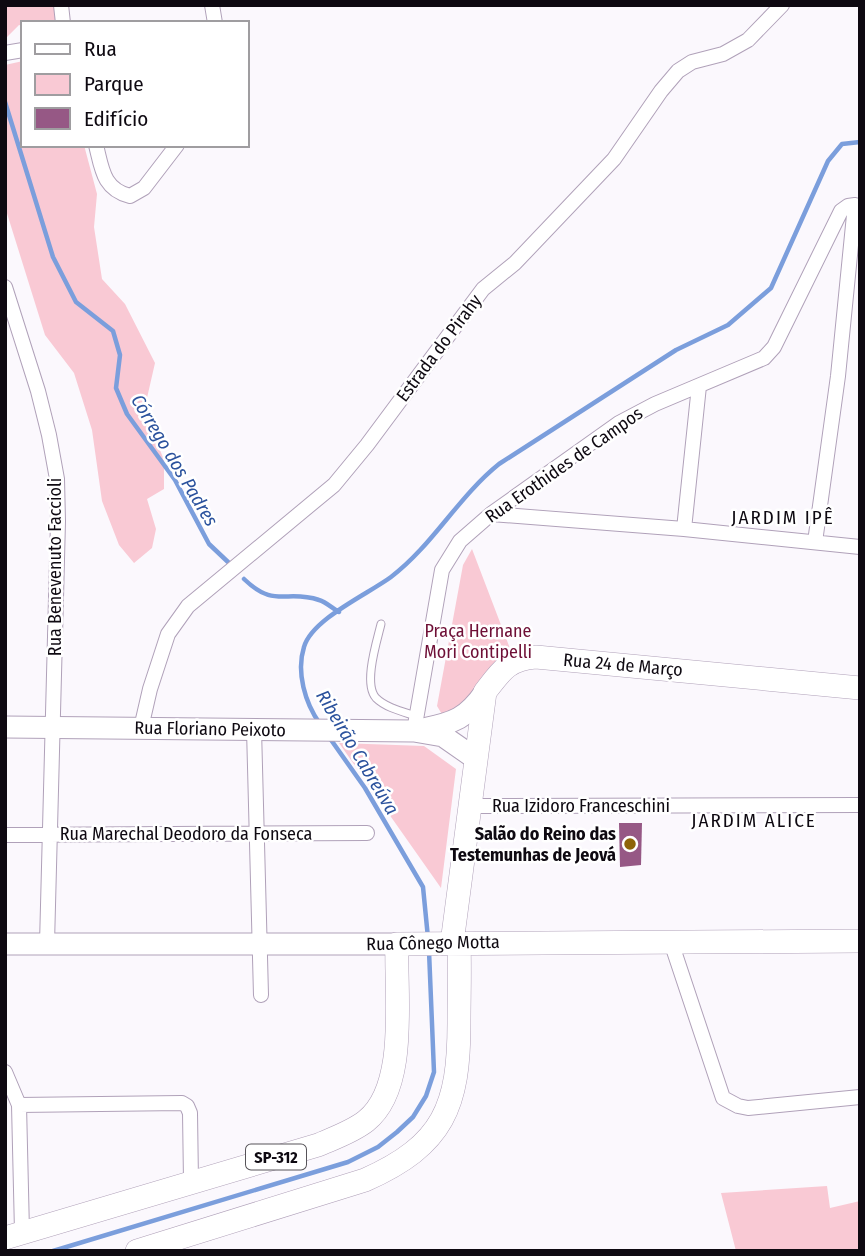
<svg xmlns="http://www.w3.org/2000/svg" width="865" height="1256" viewBox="0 0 865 1256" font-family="'Fira Sans Condensed',sans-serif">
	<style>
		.green { fill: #f9c9d4 }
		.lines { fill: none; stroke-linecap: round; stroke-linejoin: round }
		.stream { stroke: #7b9edc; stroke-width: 4.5 }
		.building { fill: #965885 }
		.lane-casing { stroke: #b0a1b9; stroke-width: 9 }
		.street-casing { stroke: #b0a1b9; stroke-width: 16 }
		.secondary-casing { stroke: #b0a1b9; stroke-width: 23 }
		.primary-casing { stroke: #b0a1b9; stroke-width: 24 }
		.lane { stroke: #fff; stroke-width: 7 }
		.street { stroke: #fff; stroke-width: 14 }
		.secondary { stroke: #fff; stroke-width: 21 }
		.primary { stroke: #fff; stroke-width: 23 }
		.poi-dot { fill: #8e6409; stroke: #fff; stroke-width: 2.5 }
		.labels { text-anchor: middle; stroke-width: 5; stroke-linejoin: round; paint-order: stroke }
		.shield { fill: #fff; stroke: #565358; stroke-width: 2 }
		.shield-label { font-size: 16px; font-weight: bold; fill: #0e0911 }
		.street-label { font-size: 18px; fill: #0e0911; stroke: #fff }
		.park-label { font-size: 18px; fill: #6e0f36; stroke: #fff }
		.poi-label { font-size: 18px; font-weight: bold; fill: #0e0911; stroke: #fff; text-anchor: end }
		.water-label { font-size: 19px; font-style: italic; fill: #2b529d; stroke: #fff }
		.neighbourhood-label { font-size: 19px; letter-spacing: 2px; fill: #0e0911; stroke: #fff }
	</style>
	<rect width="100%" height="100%" fill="#fbf8fd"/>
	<path class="green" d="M5,5h49l2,18h-33v3l-4,-1 -14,14z
		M23,61v84h61l13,49 -3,33 8,52 23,25 30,59 -11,48 20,49v29l-17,10 9,30 -4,19 -18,15 -15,-18 -17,-44 -10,-71 -18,-57 -29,-38 -40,-128v-142z
		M472,549l39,102 -11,8 -29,41 -28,16 -6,-10 26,-141z
		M339,743l85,3 32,23 -15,119z
		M827,1186l3,22 30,-7v50h-124l-15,-58z"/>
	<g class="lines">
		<path class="stream" d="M5,102l48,155 23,45 37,29 7,24 -4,33 11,26 48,66 34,64 19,18
			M244,579c31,30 42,10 75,21 7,2 13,8 20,12
			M320,724c-15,-21 -24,-52 -16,-77 8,-28 64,-53 87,-70 42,-32 67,-80 108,-113l177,-114 52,-25 43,-37 57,-127 14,-17 18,-2
			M329,737l36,51 58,99 5,51
			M53,1251l295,-89 30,-15 19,-15 16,-15 13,-21 8,-24 -5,-121"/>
	</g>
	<path class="building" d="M619,823h23l-1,42 -21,2z"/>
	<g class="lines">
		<defs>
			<path id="lane" d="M381,624c-4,17 -18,60 -5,74 10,10 28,14 40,18"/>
			<path id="street" d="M61,5l2,18
				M212,5l3,18
				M5,53l18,-3
				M96,145c6,24 7,44 34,51l14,-8 33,-43
				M5,287l33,104 11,44 8,44 1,42 -11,423
				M491,514l193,15 176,18
				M684,529l15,-143
				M815,542l23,-166 17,-171
				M141,728l9,-39 18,-55 20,-28 146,-121 33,-40 116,-156 32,-26 99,-104 47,-68 17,-20 14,-9 31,-8 25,-14 34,-35
				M254,729l7,266
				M414,731l28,-161 18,-29 31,-27 128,-91 36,-19 109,-46 10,-11 67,-136 7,-5 7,-1
				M470,806l390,-1
				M5,835l362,-2
				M671,942l52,156 15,8 10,2 112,-11
				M5,1072l14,33 3,127
				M19,1105l163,-2 5,3 3,7 1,68"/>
			<path id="secondary" d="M5,727l409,4 29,5 33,23
				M423,729c31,-6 44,-11 62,-37
				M5,944h392"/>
			<path id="primary" d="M452,943l33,-251c16,-21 23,-33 51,-35l324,31
				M5,1238l313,-93c16,-7 34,-13 48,-24 43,-34 29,-127 31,-177l463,-3
				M137,1251l228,-71c79,-35 94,-74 94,-157 0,-27 1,-53 0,-80"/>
		</defs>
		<use href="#lane" class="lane-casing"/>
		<use href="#street" class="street-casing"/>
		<use href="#secondary" class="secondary-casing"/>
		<use href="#primary" class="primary-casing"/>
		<use href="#lane" class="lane"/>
		<use href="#street" class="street"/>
		<use href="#secondary" class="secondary"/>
		<use href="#primary" class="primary"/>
	</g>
	<circle class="poi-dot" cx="630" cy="844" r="7"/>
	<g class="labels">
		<rect class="shield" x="246" y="1144.5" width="60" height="25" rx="5"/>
		<g class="shield-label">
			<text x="276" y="1163">SP-312</text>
		</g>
		<g class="street-label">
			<text transform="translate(439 348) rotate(-53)" y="6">Estrada do Pirahy</text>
			<text transform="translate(564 465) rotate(-35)" y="6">Rua Erothides de Campos</text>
			<text transform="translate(55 567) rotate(-90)" y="6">Rua Benevenuto Faccioli</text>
			<text transform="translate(623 665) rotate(5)" y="6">Rua 24 de Março</text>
			<text transform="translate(210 729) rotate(1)" y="6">Rua Floriano Peixoto</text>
			<text x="581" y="812">Rua Izidoro Franceschini</text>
			<text x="186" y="840">Rua Marechal Deodoro da Fonseca</text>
			<text transform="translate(433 943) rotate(-1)" y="6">Rua Cônego Motta</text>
		</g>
		<g class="park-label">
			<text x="478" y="637">Praça Hernane<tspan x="478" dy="21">Mori Contipelli</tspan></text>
		</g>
		<g class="poi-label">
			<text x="616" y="840">Salão do Reino das<tspan x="616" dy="21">Testemunhas de Jeová</tspan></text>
		</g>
		<g class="water-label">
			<text transform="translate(175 460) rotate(59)" y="7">Córrego dos Padres</text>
			<text transform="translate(358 752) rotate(59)" y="7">Ribeirão Cabreúva</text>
		</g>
		<g class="neighbourhood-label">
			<text x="783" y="524">JARDIM IPÊ</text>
			<text x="754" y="827">JARDIM ALICE</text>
		</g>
	</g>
	<rect width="865" height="1256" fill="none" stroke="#0e0911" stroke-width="14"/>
	<rect x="21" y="21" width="228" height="126" fill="#ffffff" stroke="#9f9da0" stroke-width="2"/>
	<rect x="35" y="44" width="35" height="10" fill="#ffffff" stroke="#9f9da0" stroke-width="2"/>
	<text x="84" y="56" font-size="21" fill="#0e0911">Rua</text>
	<rect x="35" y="74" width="35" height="21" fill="#f9c9d4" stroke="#9f9da0" stroke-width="2"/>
	<text x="84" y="91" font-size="21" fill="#0e0911">Parque</text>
	<rect x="35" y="108" width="35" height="21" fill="#965885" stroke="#9f9da0" stroke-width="2"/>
	<text x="84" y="126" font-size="21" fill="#0e0911">Edifício</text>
</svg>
